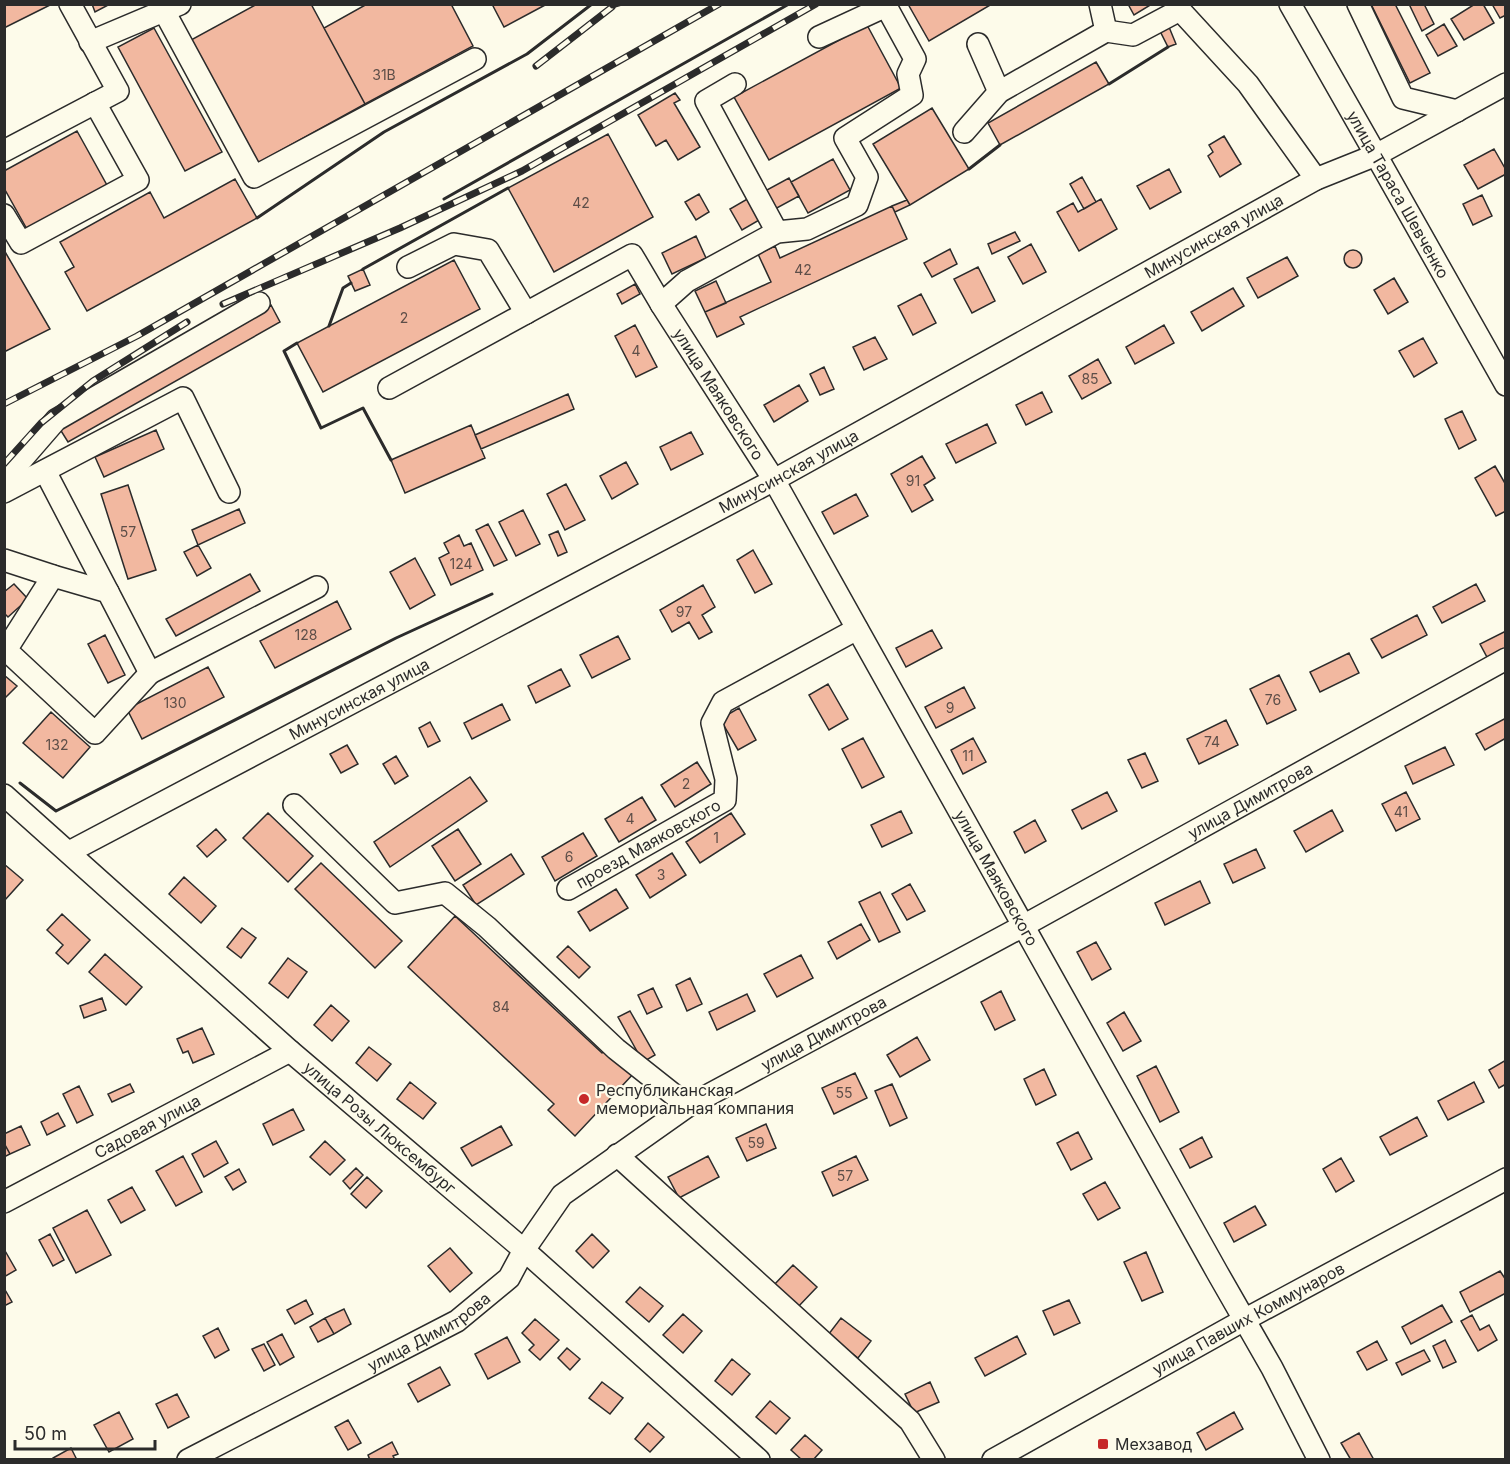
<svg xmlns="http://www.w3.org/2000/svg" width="1510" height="1464" viewBox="0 0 1510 1464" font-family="Inter,sans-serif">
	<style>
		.building { fill: #f2b8a0; stroke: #2b2b2b; stroke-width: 1.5 }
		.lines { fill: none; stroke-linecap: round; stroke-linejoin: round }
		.minor-casing { stroke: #2b2b2b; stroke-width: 24 }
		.minor { stroke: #fdfbea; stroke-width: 21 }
		.rail-casing { stroke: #2b2b2b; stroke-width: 7 }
		.rail { stroke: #fdfbea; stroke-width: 4.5; stroke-dasharray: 14; stroke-linecap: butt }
		.wall { stroke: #2b2b2b; stroke-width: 3 }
		.poi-dot { fill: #c62828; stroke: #fdfbea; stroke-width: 2 }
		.labels { text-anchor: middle; stroke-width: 4.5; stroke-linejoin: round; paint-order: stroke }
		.number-label { font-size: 14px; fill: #5d4e48 }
		.street-label { font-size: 16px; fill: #2b2b2b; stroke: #fdfbea }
		.poi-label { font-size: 16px; fill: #2b2b2b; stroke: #fdfbea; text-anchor: start }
	</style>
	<rect width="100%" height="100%" fill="#fdfbea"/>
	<path class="building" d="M4,4h48l-48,24z
		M92,4h18l-15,8z
		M257,4h54l54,100 -107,59 -67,-123z
		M367,4h84l22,42 -108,58 -41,-76z
		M492,4h55l-43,23z
		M908,4h84l-63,37z
		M1128,4h24l-18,11z
		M1371,4h24l35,69 -20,10z
		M1409,4h15l10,20 -12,7z
		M1475,4h8l11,19 -30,17 -13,-21z
		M1492,4h14v11l-6,3z
		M1444,24l13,22 -19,10 -12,-21z
		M867,25l34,63 -132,72 -35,-63z
		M1169,27l7,17 -8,3 -8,-16z
		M154,28l68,124 -37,19 -67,-124z
		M1096,62l13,22 -109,61 -12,-22z
		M675,93l5,7 -6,3 26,44 -22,13 -12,-20 -10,6 -18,-31z
		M932,108l37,61 -59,36 -37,-61z
		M77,131l31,56 -80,44 -24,-43v-17z
		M608,134l45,83 -99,55 -46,-84z
		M1224,136l17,28 -21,13 -12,-21 5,-4 -4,-7z
		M1494,149l12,21v4l-28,15 -14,-24z
		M833,159l17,31 -42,23 -17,-31z
		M1169,169l12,23 -31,17 -13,-23z
		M1082,177l14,25 -12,7 -14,-25z
		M789,178l10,18 -24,13 -10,-18z
		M235,179l22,39 -170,93 -22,-39 9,-5 -14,-25 90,-50 14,26z
		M699,194l10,18 -13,8 -11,-18z
		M1482,195l10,21 -19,9 -10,-21z
		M749,198l12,21 -19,11 -12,-21z
		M1101,199l16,30 -38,22 -22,-39 16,-9 5,9z
		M907,200l3,5 -15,7 -3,-6z
		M892,206l15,33 -167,78 4,7 -27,13 -12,-25 66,-30 -13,-28 17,-8 5,12z
		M1015,232l5,9 -28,13 -4,-10z
		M696,236l10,22 -34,16 -10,-21z
		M1031,244l15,28 -23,12 -15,-27z
		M950,249l7,15 -25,13 -8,-14z
		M1344 259a9 9 0 1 1 18 0a9 9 0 1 1-18 0Z
		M4,250l46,79 -46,23z
		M1287,257l11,19 -40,22 -11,-20z
		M454,260l26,49 -157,83 -26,-49z
		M978,267l17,34 -23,12 -18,-34z
		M363,269l7,16 -15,6 -7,-15z
		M1394,278l14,24 -20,12 -14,-24z
		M716,281l10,22 -21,9 -10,-21z
		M635,284l5,10 -18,10 -5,-10z
		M1233,288l11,18 -42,25 -11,-19z
		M921,294l15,29 -23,12 -15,-29z
		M271,305l9,17 -212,120 -10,-16z
		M635,325l22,42 -21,10 -21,-41z
		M1164,325l10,18 -39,21 -9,-17z
		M875,337l12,22 -23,11 -11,-23z
		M1423,338l14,25 -23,14 -15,-26z
		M1098,359l13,24 -29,16 -13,-23z
		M824,367l10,22 -14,6 -10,-21z
		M799,385l9,16 -34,21 -10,-17z
		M1042,392l10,20 -26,13 -10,-20z
		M568,394l6,15 -93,40 -6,-14z
		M1462,411l14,29 -17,9 -14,-30z
		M987,424l9,19 -40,20 -10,-19z
		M471,425l14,33 -80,35 -14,-33z
		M156,430l8,19 -60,28 -9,-20z
		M691,432l12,22 -32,16 -11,-23z
		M922,456l13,22 -11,7 9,15 -21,12 -21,-38z
		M626,462l12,22 -26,15 -12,-23z
		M1495,466l11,19v26l-10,5 -21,-38z
		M566,484l19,36 -20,10 -18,-36z
		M128,485l28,85 -28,9 -27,-85z
		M856,494l12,22 -34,18 -12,-22z
		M239,509l6,14 -47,22 -6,-15z
		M523,510l17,34 -24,12 -17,-34z
		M488,524l19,36 -13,6 -18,-36z
		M558,531l9,21 -9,4 -9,-21z
		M459,535l5,11 7,-3 12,27 -32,15 -12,-27 10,-5 -5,-10z
		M198,545l13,23 -14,8 -13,-24z
		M753,550l19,34 -17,9 -18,-33z
		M415,558l20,37 -25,14 -20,-37z
		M250,574l10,17 -84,45 -10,-17z
		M14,584l14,15 -20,18 -4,-4v-21z
		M1476,584l9,17 -43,22 -9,-16z
		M703,585l12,22 -13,8 10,17 -13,7 -10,-17 -17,10 -12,-22z
		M337,601l14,28 -76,39 -15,-27z
		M1417,615l10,20 -45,23 -11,-19z
		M932,630l10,18 -36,19 -10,-19z
		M1506,631v19l-18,9 -8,-15z
		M105,635l20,40 -17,8 -20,-39z
		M618,636l12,23 -38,19 -12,-23z
		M1349,653l10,20 -39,19 -10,-20z
		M208,667l16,30 -82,42 -15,-30z
		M561,669l9,17 -34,17 -8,-17z
		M4,675l13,11 -13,13z
		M1279,675l17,35 -29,14 -17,-35z
		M828,684l20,35 -19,11 -20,-35z
		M964,687l11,21 -39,20 -11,-21z
		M502,704l8,16 -38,19 -8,-16z
		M739,708l17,32 -18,10 -18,-31z
		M51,712l39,35 -27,31 -40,-35z
		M1506,718v20l-21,12 -9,-16z
		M1226,720l12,25 -39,19 -12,-25z
		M430,722l10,19 -12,6 -9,-19z
		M863,738l21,39 -22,11 -20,-39z
		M973,738l13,24 -23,12 -12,-24z
		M347,745l11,19 -17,9 -11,-19z
		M1445,747l9,18 -41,19 -8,-18z
		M1145,753l13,28 -16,7 -14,-28z
		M396,756l12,20 -13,8 -12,-20z
		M697,762l14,22 -36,23 -14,-22z
		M470,777l17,24 -97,66 -16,-25z
		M1107,792l10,19 -35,18 -10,-19z
		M1406,792l14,27 -24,12 -14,-27z
		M642,797l14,23 -37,22 -14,-23z
		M1332,810l11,21 -37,21 -12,-21z
		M901,811l11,22 -30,14 -11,-22z
		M268,813l45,43 -25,26 -45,-44z
		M731,813l14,21 -45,29 -14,-21z
		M1035,820l11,21 -21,12 -11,-21z
		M216,829l10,11 -19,17 -10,-11z
		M458,829l23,35 -26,17 -23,-35z
		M583,833l14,23 -42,25 -13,-24z
		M1256,849l9,19 -32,15 -9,-19z
		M672,853l14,22 -36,23 -14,-23z
		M511,854l13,20 -48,31 -13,-20z
		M321,863l81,78 -27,27 -80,-79z
		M4,864l19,16 -19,21z
		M184,877l32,29 -15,17 -32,-29z
		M1200,881l10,22 -45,22 -10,-22z
		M910,884l15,27 -18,9 -15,-26z
		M616,889l12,19 -38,23 -12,-19z
		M880,892l20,40 -21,10 -20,-40z
		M62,914l28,26 -22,24 -12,-11 7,-8 -16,-15z
		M455,916l147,137 6,-7 27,26 -60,64 -27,-26 6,-6 -146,-137z
		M861,924l9,16 -33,19 -9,-17z
		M242,928l14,10 -15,20 -14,-11z
		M1096,942l15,27 -19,11 -15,-28z
		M568,946l22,21 -11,11 -22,-21z
		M105,954l37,33 -16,18 -37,-33z
		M801,955l12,23 -36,19 -13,-23z
		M288,958l19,14 -19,26 -19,-15z
		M690,978l12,26 -15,7 -11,-26z
		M653,988l9,19 -15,7 -9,-19z
		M1001,991l14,29 -20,10 -14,-28z
		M747,994l8,17 -38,19 -8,-18z
		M102,998l4,12 -22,8 -4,-12z
		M331,1005l18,16 -17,20 -18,-16z
		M630,1011l25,44 -12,7 -25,-45z
		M1124,1012l17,29 -18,10 -16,-28z
		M202,1028l12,26 -21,9 -5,-12 -5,2 -6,-14z
		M917,1037l13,23 -30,17 -13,-22z
		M369,1047l22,17 -14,17 -21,-18z
		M1506,1060v24l-7,4 -10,-18z
		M1156,1066l23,46 -19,10 -23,-46z
		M1044,1069l12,26 -20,10 -12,-26z
		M855,1073l12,25 -33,16 -12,-26z
		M410,1082l26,21 -13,16 -26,-20z
		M1474,1082l10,20 -36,18 -10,-19z
		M130,1084l4,8 -22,10 -4,-8z
		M892,1084l15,34 -17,8 -15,-35z
		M79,1086l14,29 -16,8 -14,-29z
		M293,1109l11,21 -31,15 -10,-21z
		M58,1113l7,13 -18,9 -6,-13z
		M1417,1117l10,19 -37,19 -10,-18z
		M766,1124l10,24 -29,13 -11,-23z
		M21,1126l9,19 -20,9 -6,-11v-9z
		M501,1126l11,19 -40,21 -11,-18z
		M1078,1132l14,27 -21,11 -14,-27z
		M1202,1137l10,20 -22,11 -10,-19z
		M216,1141l12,22 -24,14 -12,-23z
		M325,1141l20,19 -15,15 -20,-18z
		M4,1143l6,11 -6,3z
		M183,1156l19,36 -26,14 -20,-35z
		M708,1156l11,21 -40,21 -11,-21z
		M856,1156l12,24 -35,16 -11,-24z
		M1341,1158l13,23 -18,11 -13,-23z
		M356,1168l7,7 -13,14 -7,-8z
		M239,1169l7,13 -13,8 -8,-13z
		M367,1177l15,14 -16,17 -15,-14z
		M1105,1182l15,26 -22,12 -15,-26z
		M132,1187l13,23 -24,13 -13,-23z
		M1255,1206l11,19 -32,17 -10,-19z
		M87,1210l24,45 -35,18 -23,-45z
		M50,1234l14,26 -11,6 -14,-26z
		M592,1234l17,17 -16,17 -17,-17z
		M450,1248l22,25 -22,19 -22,-26z
		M4,1249l12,21 -12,7z
		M1146,1252l17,40 -21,9 -18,-39z
		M793,1265l24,22 -20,21 -24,-22z
		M1500,1271l6,9v13l-36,19 -10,-20z
		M640,1287l23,19 -14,16 -23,-20z
		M4,1288l8,14 -8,4z
		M306,1300l7,14 -18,10 -8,-14z
		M1069,1300l11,23 -26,12 -11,-24z
		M1442,1305l10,17 -41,22 -9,-17z
		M344,1309l7,15 -17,10 -9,-16z
		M683,1314l19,17 -19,22 -20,-18z
		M1472,1315l8,15 9,-5 8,15 -19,11 -17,-30z
		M325,1318l9,16 -16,8 -8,-15z
		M841,1318l30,23 -13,17 -30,-23z
		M535,1319l24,21 -19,20 -11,-10 5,-5 -12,-12z
		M218,1328l11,22 -14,8 -12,-22z
		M282,1334l12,23 -14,8 -13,-23z
		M1017,1336l9,18 -41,22 -10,-18z
		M507,1337l13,25 -32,17 -13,-25z
		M1445,1340l11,22 -13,6 -10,-22z
		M1377,1341l10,19 -20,10 -10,-18z
		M264,1344l11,21 -11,6 -12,-22z
		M567,1348l13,11 -10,11 -12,-12z
		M1424,1350l6,11 -28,14 -6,-12z
		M732,1359l18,15 -18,21 -17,-14z
		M440,1367l10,18 -32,17 -10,-18z
		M602,1382l21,16 -13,16 -21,-16z
		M930,1382l9,20 -25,11 -9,-19z
		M177,1394l12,23 -21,11 -12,-24z
		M770,1401l20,17 -14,16 -20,-17z
		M119,1412l14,27 -24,13 -15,-27z
		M1234,1412l9,17 -37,21 -9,-17z
		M348,1420l13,23 -13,7 -13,-23z
		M648,1423l16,14 -14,15 -15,-13z
		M1359,1433l15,27h-23l-10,-17z
		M805,1435l17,15 -9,10h-11l-11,-10z
		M392,1442l6,12 -5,2 2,4h-25l-2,-5z
		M71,1448l6,12h-24v-2z"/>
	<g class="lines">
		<defs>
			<g id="minor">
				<path d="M1100,4l6,27"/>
				<path d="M1178,4l2,6 68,74 68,95"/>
				<path id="s1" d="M1290,4l86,151 130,230"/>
				<path d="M1358,4l45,94 54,13"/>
				<path d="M164,11l90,166 221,-118"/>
				<path d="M90,42l90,-38"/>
				<path d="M978,44l21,48"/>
				<path d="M735,84l-29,17 71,131"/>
				<path d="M964,132l35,-40 107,-61 27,4 47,-25"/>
				<path d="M4,151l114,-60 -48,-87"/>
				<path d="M4,215l17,28 117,-63 -43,-77"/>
				<path d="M408,267l46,-23 34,6 38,63"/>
				<path d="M661,304l26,-23 90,-49 30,-3 50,-24 10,-28 -22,-39 67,-43 -4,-21 7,-15 -29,-53 -67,31"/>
				<path id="s2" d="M389,388l243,-133 29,49 113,176 443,792 55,96 47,92"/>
				<path d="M45,471l63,121"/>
				<path d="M4,480l52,-60 203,-117"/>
				<path d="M4,492l179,-94 46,94"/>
				<path d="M4,560l49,16 55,16 42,81 167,-86"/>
				<path d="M53,576l-47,74 89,83 55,-60"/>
				<path id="s3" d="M4,795l286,256 234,199 235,210"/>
				<path d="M294,805l101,98 50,-10 42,34 129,122 72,57"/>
				<path id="s4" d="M69,852l705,-372 542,-301 60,-24 130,-71"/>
				<path id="s5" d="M568,889l157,-89 1,-21 -14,-56 11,-21 134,-73"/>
				<path d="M617,1155l293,266 24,39"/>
				<path id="s6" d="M4,1202l286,-151"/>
				<path id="s7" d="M188,1460l269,-139 52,-43 15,-28 38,-55 126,-89 335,-180 483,-267"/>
				<path id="s8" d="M993,1460l251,-140 262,-141"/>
			</g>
		</defs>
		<use href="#minor" class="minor-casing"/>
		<use href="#minor" class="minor"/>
		<defs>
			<path id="rail" d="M536,66l76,-59
				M223,304l177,-76 122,-57 294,-167
				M4,404l133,-68 582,-332
				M4,464l37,-41 52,-42 94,-59"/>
		</defs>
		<use href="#rail" class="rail-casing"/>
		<use href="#rail" class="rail"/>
		<path class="wall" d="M609,4l3,3 10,-3
			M1109,84l59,-37
			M969,169l31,-24
			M444,199l345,-195
			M257,218l127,-86 143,-78 65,-50
			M363,269l145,-81
			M329,326l14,-38 8,-5
			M297,343l-13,8 37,77 42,-20 28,52
			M20,783l36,28 340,-173 96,-44"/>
	</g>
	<g class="poi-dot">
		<circle cx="584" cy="1099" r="6"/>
		<rect x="1097" y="1438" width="12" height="12" rx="3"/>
	</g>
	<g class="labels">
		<g class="number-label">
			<text x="384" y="80">31В</text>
			<text x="581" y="208">42</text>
			<text x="803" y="275">42</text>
			<text x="404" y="323">2</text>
			<text x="636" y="356">4</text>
			<text x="1090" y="384">85</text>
			<text x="913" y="486">91</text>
			<text x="128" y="537">57</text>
			<text x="461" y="569">124</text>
			<text x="684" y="617">97</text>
			<text x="306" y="640">128</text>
			<text x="1273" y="705">76</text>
			<text x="175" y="708">130</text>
			<text x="950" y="713">9</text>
			<text x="1212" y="747">74</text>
			<text x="57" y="750">132</text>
			<text x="968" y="761">11</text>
			<text x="686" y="789">2</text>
			<text x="1401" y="817">41</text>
			<text x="630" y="824">4</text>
			<text x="716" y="843">1</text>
			<text x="569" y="862">6</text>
			<text x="661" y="880">3</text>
			<text x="501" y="1012">84</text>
			<text x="844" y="1098">55</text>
			<text x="756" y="1148">59</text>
			<text x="845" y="1181">57</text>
		</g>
		<g class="street-label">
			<text dy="6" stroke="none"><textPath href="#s1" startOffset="219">улица Тараса Шевченко</textPath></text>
			<text dy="6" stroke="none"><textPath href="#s4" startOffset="1300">Минусинская улица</textPath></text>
			<text dy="6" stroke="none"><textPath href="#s2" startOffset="441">улица Маяковского</textPath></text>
			<text dy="6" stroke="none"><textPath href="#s4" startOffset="814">Минусинская улица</textPath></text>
			<text dy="6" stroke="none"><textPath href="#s4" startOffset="328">Минусинская улица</textPath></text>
			<text dy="6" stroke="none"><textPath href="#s7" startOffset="1263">улица Димитрова</textPath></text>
			<text dy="6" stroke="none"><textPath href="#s5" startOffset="92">проезд Маяковского</textPath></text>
			<text dy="6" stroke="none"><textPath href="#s2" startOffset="999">улица Маяковского</textPath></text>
			<text dy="6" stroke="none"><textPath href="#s7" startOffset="777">улица Димитрова</textPath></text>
			<text dy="6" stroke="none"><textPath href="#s6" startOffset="162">Садовая улица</textPath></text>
			<text dy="6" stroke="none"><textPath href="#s3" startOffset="502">улица Розы Люксембург</textPath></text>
			<text dy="6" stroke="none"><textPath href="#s8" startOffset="292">улица Павших Коммунаров</textPath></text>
			<text dy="6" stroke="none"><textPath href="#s7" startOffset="273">улица Димитрова</textPath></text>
		</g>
		<g class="poi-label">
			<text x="596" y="1096">Республиканская<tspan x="596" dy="18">мемориальная компания</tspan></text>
			<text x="1115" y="1450">Мехзавод</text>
		</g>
	</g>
	<rect width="1510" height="1464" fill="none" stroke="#2b2b2b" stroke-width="12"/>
	<path d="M15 1440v9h140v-9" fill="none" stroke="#2b2b2b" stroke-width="3"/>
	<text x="24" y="1440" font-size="18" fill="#2b2b2b" stroke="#fdfbea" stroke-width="4.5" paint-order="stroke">50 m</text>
</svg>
